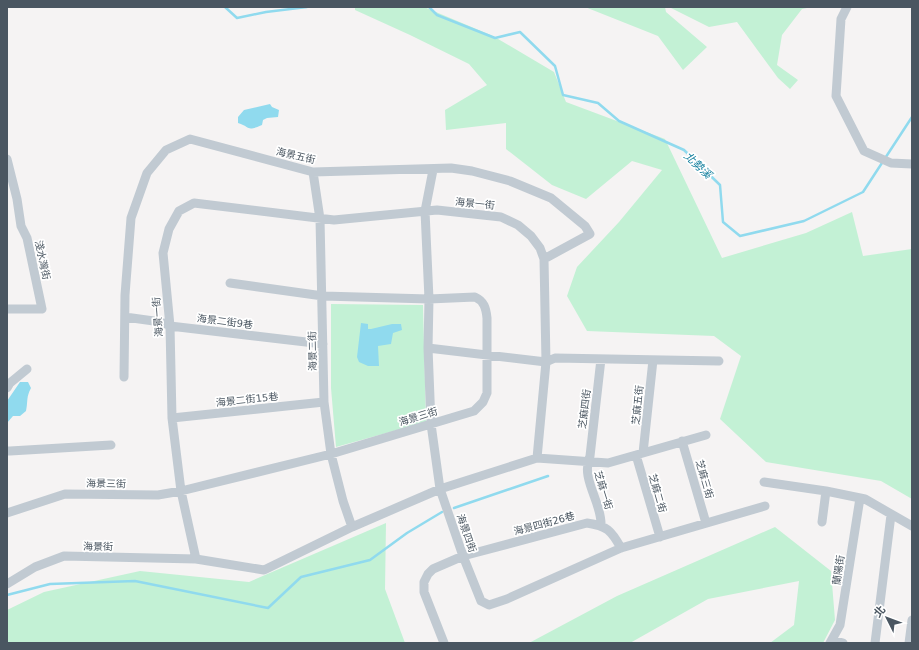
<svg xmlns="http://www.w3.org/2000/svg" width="919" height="650" viewBox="0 0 919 650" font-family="'DejaVu Sans','Noto Sans TC',sans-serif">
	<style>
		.green { fill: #c3f1d5 }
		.water { fill: #90daee }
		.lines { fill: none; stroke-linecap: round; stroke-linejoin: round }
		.stream { stroke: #90daee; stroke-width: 2.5 }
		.minor { stroke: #c1cad2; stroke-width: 9 }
		.labels { text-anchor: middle; stroke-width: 3.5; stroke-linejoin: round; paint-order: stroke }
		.street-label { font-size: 10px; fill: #4a5661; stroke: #fff }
		.water-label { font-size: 11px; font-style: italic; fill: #0c7c9b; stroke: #fff }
	</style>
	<rect width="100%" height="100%" fill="#f5f3f3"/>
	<path class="green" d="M355,7h69l69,29 61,36 12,30 99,37 57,119 84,-25 46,-21 11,44 49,-7v250l-31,-18 -115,-19 -46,-43 21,-63 -27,-20 -127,-5 -20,-35 10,-29 42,-45 43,-52 -30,-9 -46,38 -34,-14 -46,-36v-26l-60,7 -1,-20 42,-25 -18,-21 -59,-29 -55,-25z
		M585,7h80l1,5 41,35 -24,23 -25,-34z
		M669,7h143l-10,2 -20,26 -5,30 21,15 -8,9 -12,-11 -41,-56 -28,5z
		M331,304l92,1 3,117 -90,25 -5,-59z
		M386,523l-1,66 20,54h-398v-33l37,-18 96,-21 109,11z
		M775,527l56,44 4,49 -12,23h-53l24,-18 5,-44 -91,18 -78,44h-101l88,-47z"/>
	<path class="water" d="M270,104l2,3 7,3 -1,7 -11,1 -4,2 -1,5c-16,7 -11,2 -24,-2v-6l6,-7z
		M361,323l7,1v5h3l21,-5h9l1,6 -9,3 -2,11 -13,2 1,20h-11l-9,-4 -2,-5z
		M20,382h8l3,6c-5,9 -3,14 -5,23l-6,5h-7l-6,7v-22z"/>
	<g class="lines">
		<path class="stream" d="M225,7l12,11 29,-6 41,-5
			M429,7l8,8 58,23 25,-6 35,34 8,29 35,8 21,18 65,29 36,35 3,37 17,14 64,-15 59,-29 49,-75
			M454,508l94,-32
			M7,595l43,-11 85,-3 133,27 33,-31 69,-17 37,-27 35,-21"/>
		<path class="minor" d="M847,7l-6,12 -5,77 28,55 27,12 21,1
			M7,159l10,40 4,27 6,12 15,71h-35
			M433,170l-8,41 4,88 -1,49 3,76 9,65 23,67 18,45 8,4 18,-6 114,-51 144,-42
			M313,172l7,47 4,183 7,52 12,47 9,26
			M125,317l36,5 9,4 153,18
			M428,348l118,14 9,-4 164,3
			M124,377l1,-82 6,-77 16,-45 19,-23 24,-11 123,33 138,-4 21,3 38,10 41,17 34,28 5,8 -46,25
			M7,388l3,-5 17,-14
			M172,418l152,-16
			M682,441l24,82
			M7,451h3l101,-6
			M643,453l10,-93
			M636,455l24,82
			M537,458l71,5 98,-28
			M764,482l62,9 39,8 47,27
			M7,513l58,-19 93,1 23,-4 150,-37 143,-43 9,-9 4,-9v-75c-1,-10 -3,-17 -12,-21l-46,2 -106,-3 -93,-13
			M822,522l4,-31
			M601,525c1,-23 -21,-46 -11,-69l11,-97
			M7,584l28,-17 29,-11 132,3 68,11 88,-43 88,-38 97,-31 9,-96 -2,-103 -4,-11 -9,-12 -13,-11 -17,-8 -64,-7 -103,10 -140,-17 -15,8 -10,18 -6,24 7,73 2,92 9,73 15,68
			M444,643l-20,-51v-10l4,-8 5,-5 30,-13 124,-33c20,3 24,7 34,25
			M830,643l10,-18 20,-127
			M832,643l4,-2 7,2
			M875,643l16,-128
			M909,643l3,-23"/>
	</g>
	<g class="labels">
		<g class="street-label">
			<text transform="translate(296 155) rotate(13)" y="4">海景五街</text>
			<text transform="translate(475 203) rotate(6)" y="4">海景一街</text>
			<text transform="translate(43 260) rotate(78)" y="4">淺水灣街</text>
			<text transform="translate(157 317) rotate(-94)" y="4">海景一街</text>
			<text transform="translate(225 321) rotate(7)" y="4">海景二街9巷</text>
			<text transform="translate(312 351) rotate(-91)" y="4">海景二街</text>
			<text transform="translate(247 399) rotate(-6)" y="4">海景二街15巷</text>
			<text transform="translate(637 405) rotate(-84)" y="4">芝麻五街</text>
			<text transform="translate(584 409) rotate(-83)" y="4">芝麻四街</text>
			<text transform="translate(418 416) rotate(-17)" y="4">海景三街</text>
			<text transform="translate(705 479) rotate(74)" y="4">芝麻三街</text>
			<text transform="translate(106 483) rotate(1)" y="4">海景三街</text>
			<text transform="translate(604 490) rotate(73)" y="4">芝麻一街</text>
			<text transform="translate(658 493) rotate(74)" y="4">芝麻二街</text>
			<text transform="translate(544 523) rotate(-15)" y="4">海景四街26巷</text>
			<text transform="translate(467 533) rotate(71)" y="4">海景四街</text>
			<text transform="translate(98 546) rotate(1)" y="4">海景街</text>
			<text transform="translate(838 570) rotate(-82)" y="4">蘭陽街</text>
		</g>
		<g class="water-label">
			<text transform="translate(698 165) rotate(43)" y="4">北勢溪</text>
		</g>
	</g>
	<rect width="919" height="650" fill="none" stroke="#4a5661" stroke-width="16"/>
	<g transform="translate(887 618) rotate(312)" stroke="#ffffff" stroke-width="3" paint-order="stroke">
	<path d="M0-3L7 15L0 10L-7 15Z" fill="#4a5661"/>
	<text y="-6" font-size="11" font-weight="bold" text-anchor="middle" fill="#4a5661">北</text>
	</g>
</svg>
